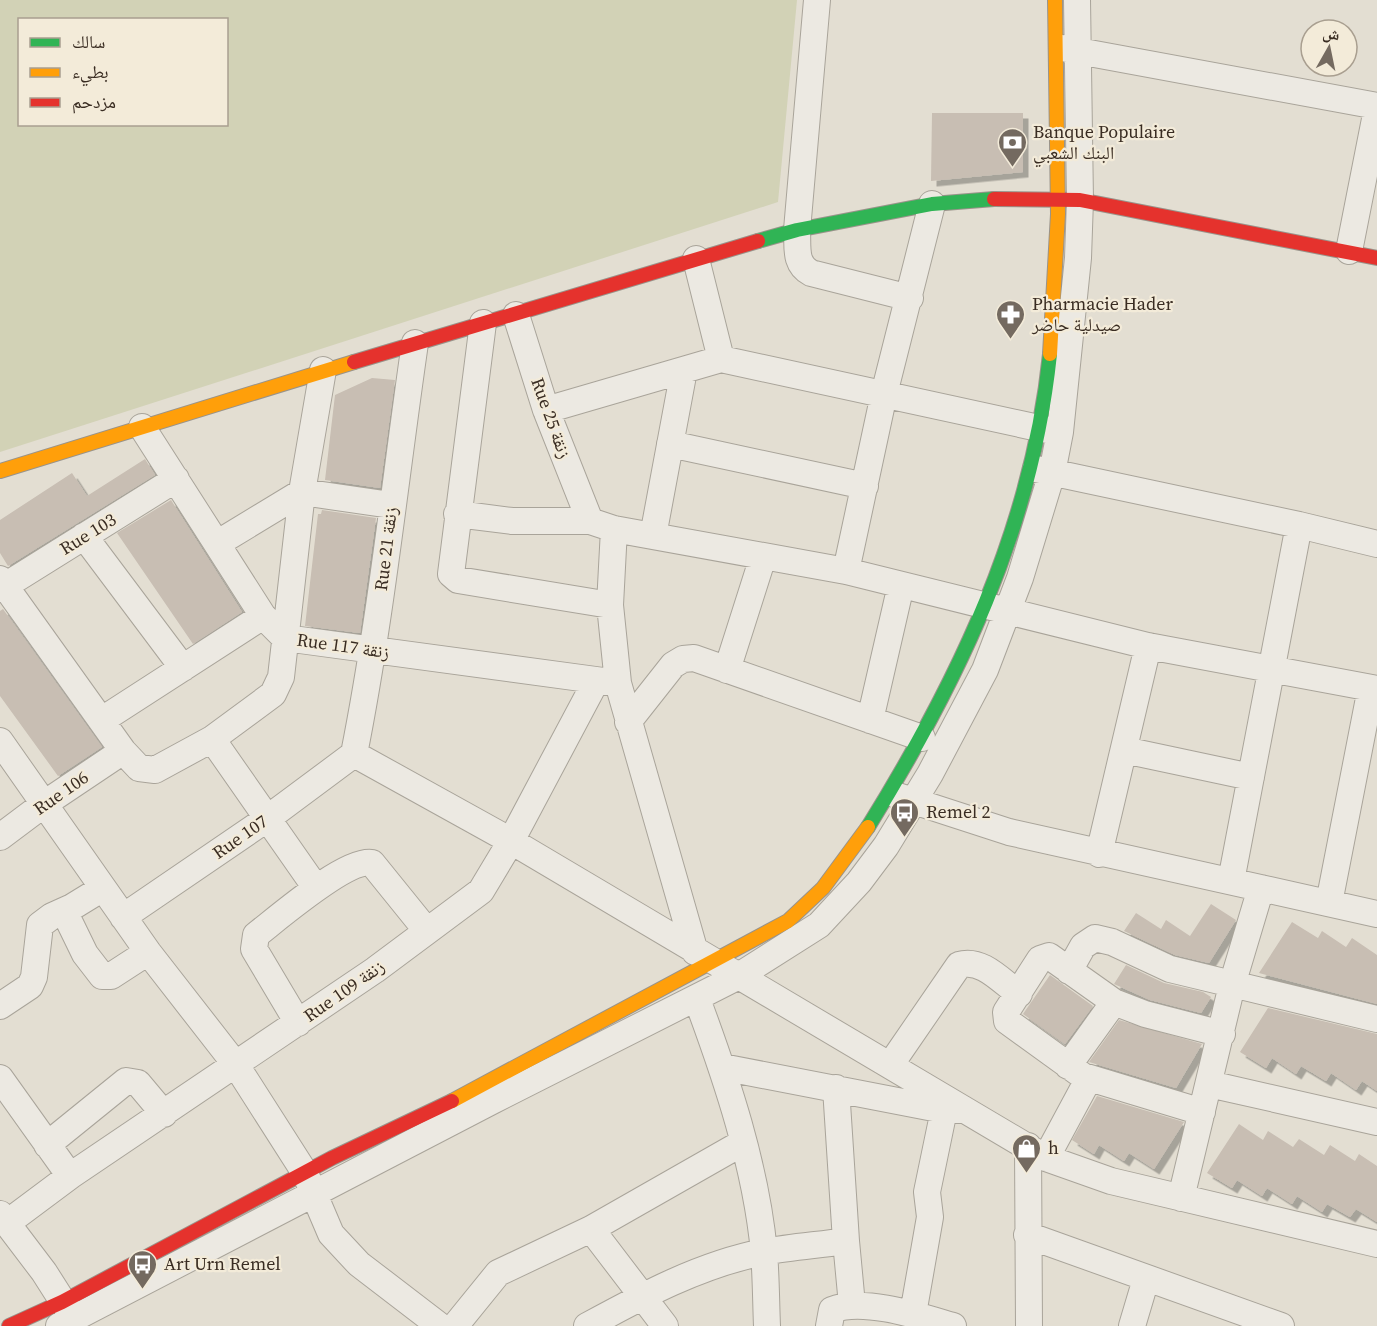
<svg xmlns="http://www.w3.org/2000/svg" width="1377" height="1326" viewBox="0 0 1377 1326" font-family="'Source Serif 4','Noto Naskh Arabic',serif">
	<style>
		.green { fill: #d2d2b6; fill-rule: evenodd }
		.building { fill: #c8beb3; filter: url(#shadow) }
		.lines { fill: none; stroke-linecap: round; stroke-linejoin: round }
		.street-casing { stroke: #a9a49a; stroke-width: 28 }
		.fast-casing { stroke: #99938a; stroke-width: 16 }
		.slow-casing { stroke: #99938a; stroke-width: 16 }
		.jam-casing { stroke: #99938a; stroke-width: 16 }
		.street { stroke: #ece9e2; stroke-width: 26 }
		.fast { stroke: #30b455; stroke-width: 14 }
		.slow { stroke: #ff9f0a; stroke-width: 14 }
		.jam { stroke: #e5322d; stroke-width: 14 }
		.labels { text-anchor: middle; stroke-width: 4.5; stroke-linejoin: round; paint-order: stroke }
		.poi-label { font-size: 18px; fill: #392c22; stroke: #f3ebd9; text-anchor: start }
		.street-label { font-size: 18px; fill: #392c22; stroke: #f3ebd9 }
	</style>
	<defs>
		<filter id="shadow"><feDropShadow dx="5.5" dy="5.5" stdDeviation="0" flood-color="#0004"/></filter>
	</defs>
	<rect width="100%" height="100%" fill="#e3ded2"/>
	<path class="green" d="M0,0h797l-19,202 -778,250zM20,20h206v104h-206z"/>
	<path class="building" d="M932,113h91v59l-92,9z
		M372,378l23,2 -15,108 -55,-8 10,-85z
		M145,459l10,16 -147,91 -8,-13v-33l72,-47 15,23z
		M171,500l71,112 -49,32 -76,-111z
		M322,510l54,8 -16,115 -55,-7 13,-112h3z
		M3,609l99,138 -44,29 -58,-80v-85z
		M1211,904l25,16 -27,43 -34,-8 -51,-24 12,-18 25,16 5,-9 24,16z
		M1292,922l26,16 4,-7 24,16 6,-9 25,17v49l-118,-31z
		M1126,965l38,18 39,9 8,5 -10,16 -51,-13 -36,-16z
		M1050,975l43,31 -28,38 -42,-30z
		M1268,1008l109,26v57l-15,-10 -6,9 -25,-17 -5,8 -25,-15 -5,8 -24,-16 -6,10 -26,-16z
		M1119,1020l83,24 -26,44 -87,-26z
		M1097,1096l87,26 -30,47 -25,-16 -5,8 -25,-16 -5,9 -22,-14z
		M1239,1124l24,16 5,-9 25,16 6,-8 25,16 6,-10 25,16 4,-7 18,12v56l-21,-13 -6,8 -23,-13 -5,8 -25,-16 -5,8 -25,-16 -5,8 -25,-16 -5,8 -25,-15z"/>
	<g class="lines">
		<defs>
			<path id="street" d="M817,0l-20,230c1,17 -3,34 14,43l99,25
				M1062,48l315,58
				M1349,251l28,-142
				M696,259l25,100 336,73
				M516,315l30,95 44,111
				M483,323l-32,251 7,6 152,25
				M546,410l175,-51
				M142,427l121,189 22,22 333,45
				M670,444l195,42
				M1036,469l263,56 78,19
				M457,514l55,7h78l24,8 232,42 302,75 229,43
				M614,529l-4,76 8,78 77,269
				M84,536l99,132
				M653,536l31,-166
				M218,543l84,-51 89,13
				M846,571l38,-177 48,-190
				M0,579l123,172 16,17 16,2 57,-31 61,-45 8,-17 21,-185 21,-122
				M0,589l176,-110
				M727,670l36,-113
				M102,720l161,-104
				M870,720l31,-135
				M628,722l45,-57 10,-6 11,-1 228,80
				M212,739l104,149
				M0,741l148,211 88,113 69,108 26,61 28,30 81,62
				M1124,750l127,27
				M354,754l157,87 535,317 65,23 266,63
				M354,754c27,-136 41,-274 61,-411
				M898,796l111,36 368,82
				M0,837l44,-33 79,-53
				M1099,854l49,-208
				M1231,881l68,-356
				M103,888l-31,19 -6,8 19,39 17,22h9l37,-24
				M1329,903l42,-215
				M123,917l145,-99 86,-64
				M1069,971l14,-25 12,-8 17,4 58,27 207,50
				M697,999c30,81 59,167 67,253 2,25 2,50 3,74
				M0,1006l30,-20 4,-9 6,-52 12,-9 20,-9
				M298,1023l-44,-74 2,-14c22,-17 91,-77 116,-72l55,68
				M891,1064l68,-99c23,-7 42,16 60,29
				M1068,1066l46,-64
				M722,1067l222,43h18
				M0,1078l70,98
				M1209,1084l168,38
				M836,1088l10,153
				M1202,1112l-119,-36 -76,-55 -1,-9 34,-53 9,-3 65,46 31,12 77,20
				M47,1145l79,-64 12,2 26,31
				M1028,1146l1,180
				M1046,1158l43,-80
				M1181,1198l51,-213 29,-97
				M0,1214l44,58 28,44
				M7,1223l63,-47 305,-206 106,-79 30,-50 85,-160
				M591,1229l74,97
				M1027,1235l254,91
				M913,1314l17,-97 -3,-25 17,-82
				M59,1326l433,-225 245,-124 82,-52 40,-43 27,-36 44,-72 55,-104 35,-92 32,-105 8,-41 18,-174 2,-58 -3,-200
				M455,1326l43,-53 93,-44 151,-86
				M587,1326c55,-30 114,-62 177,-74 27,-5 55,-7 82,-11l6,64
				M829,1326l3,-16c31,-13 90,7 121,16
				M1132,1326l14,-47"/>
			<path id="fast" d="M758,241l39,-11 135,-26 62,-5
				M868,827c91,-147 164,-299 182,-473"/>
			<path id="slow" d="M1050,354l8,-140 -3,-214
				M0,471l354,-109
				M452,1101l336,-180 35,-33 45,-61"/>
			<path id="jam" d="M994,199l86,1 297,58
				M354,362l404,-121
				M9,1326l53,-24 270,-144 120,-57"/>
		</defs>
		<use href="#street" class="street-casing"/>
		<use href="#fast" class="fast-casing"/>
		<use href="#slow" class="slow-casing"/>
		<use href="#jam" class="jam-casing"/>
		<use href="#street" class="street"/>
		<use href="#fast" class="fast"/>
		<use href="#slow" class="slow"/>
		<use href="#jam" class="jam"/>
	</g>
	<defs>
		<symbol id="bank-pin" viewBox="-11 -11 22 30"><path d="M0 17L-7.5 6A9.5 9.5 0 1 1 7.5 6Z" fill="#746a60" stroke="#f3ebd9"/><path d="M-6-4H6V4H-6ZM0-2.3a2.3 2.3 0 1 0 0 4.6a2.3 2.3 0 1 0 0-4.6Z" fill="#fff"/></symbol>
		<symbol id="pharmacy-pin" viewBox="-11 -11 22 30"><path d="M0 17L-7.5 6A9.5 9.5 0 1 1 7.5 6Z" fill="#746a60" stroke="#f3ebd9"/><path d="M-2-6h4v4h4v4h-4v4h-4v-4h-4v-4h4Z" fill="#fff"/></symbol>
		<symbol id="bus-pin" viewBox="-11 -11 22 30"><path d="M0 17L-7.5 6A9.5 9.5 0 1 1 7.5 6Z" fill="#746a60" stroke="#f3ebd9"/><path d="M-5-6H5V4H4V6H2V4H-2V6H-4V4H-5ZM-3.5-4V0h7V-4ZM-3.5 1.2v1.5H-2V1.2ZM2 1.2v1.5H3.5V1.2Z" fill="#fff"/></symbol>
		<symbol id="shop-pin" viewBox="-11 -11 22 30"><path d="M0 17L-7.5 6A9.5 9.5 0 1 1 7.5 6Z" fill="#746a60" stroke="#f3ebd9"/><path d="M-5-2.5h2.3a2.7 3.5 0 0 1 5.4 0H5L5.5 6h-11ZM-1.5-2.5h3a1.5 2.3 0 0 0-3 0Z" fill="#fff"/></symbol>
	</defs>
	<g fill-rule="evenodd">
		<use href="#bank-pin" x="996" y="126" width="33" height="45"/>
		<use href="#pharmacy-pin" x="994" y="298" width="33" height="45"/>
		<use href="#bus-pin" x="888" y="796" width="33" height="45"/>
		<use href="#shop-pin" x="1010" y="1132" width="33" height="45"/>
		<use href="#bus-pin" x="126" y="1248" width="33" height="45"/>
	</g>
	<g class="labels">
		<g class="poi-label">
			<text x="1033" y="138">Banque Populaire<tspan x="1033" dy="21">البنك الشعبي</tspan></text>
			<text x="1032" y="310">Pharmacie Hader<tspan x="1032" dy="21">صيدلية حاضر</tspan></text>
			<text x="926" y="818">Remel 2</text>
			<text x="1048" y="1154">h</text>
			<text x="164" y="1270">Art Urn Remel</text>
		</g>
		<g class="street-label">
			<text transform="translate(551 418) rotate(70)" y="6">Rue 25 زنقة</text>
			<text transform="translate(88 534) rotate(-32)" y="6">Rue 103</text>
			<text transform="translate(386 549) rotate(-83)" y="6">Rue 21 زنقة</text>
			<text transform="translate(343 646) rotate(8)" y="6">Rue 117 زنقة</text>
			<text transform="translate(61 793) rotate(-35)" y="6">Rue 106</text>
			<text transform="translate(240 837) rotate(-35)" y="6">Rue 107</text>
			<text transform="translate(344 991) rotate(-35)" y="6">Rue 109 زنقة</text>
		</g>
	</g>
	<rect x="18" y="18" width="210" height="108" fill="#f3ebd9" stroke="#a99f90" stroke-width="1.5"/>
	<rect x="30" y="38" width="30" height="9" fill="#30b455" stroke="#a99f90" stroke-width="1.5"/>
	<text x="72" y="48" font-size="18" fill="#392c22">سالك</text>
	<rect x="30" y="68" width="30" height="9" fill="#ff9f0a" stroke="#a99f90" stroke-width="1.5"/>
	<text x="72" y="78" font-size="18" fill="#392c22">بطيء</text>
	<rect x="30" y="98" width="30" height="9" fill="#e5322d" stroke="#a99f90" stroke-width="1.5"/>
	<text x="72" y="108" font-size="18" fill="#392c22">مزدحم</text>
	<g transform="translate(1329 48) rotate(9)"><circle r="28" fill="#f3ebd9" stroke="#a99f90" stroke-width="1.5"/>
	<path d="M0-4.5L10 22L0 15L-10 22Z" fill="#746a60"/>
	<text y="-9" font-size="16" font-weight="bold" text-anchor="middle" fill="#392c22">ش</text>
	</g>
</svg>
